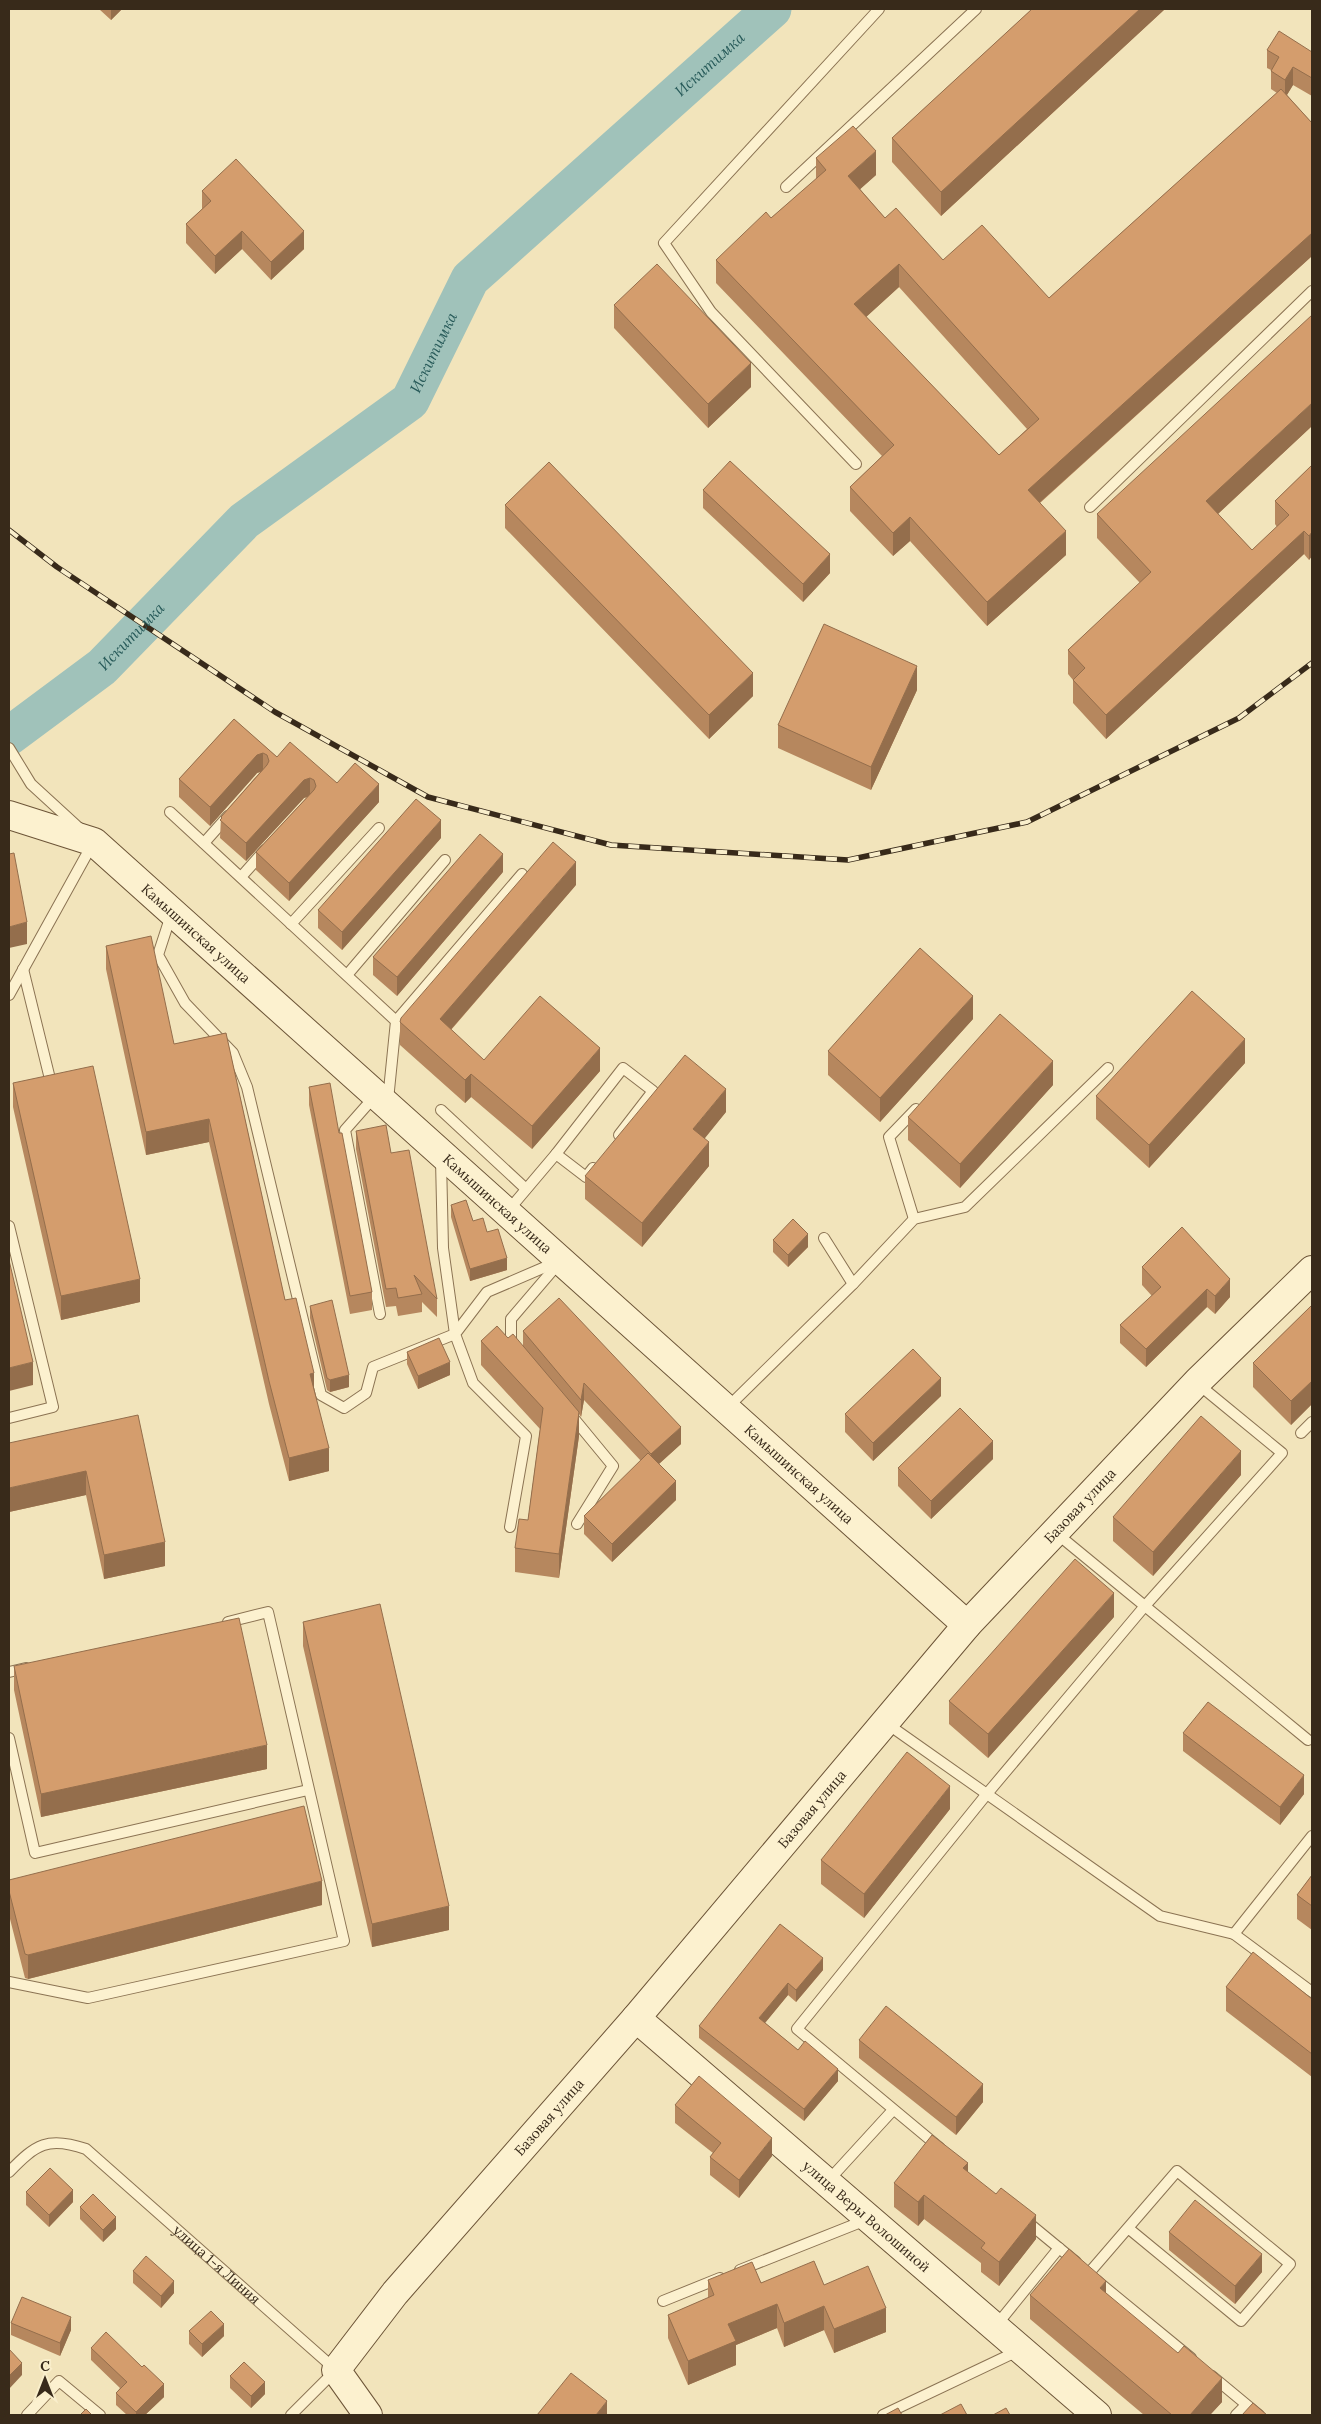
<svg xmlns="http://www.w3.org/2000/svg" width="1321" height="2424" viewBox="0 0 1321 2424" font-family="Lora,serif">
	<style>
		.lines { fill: none; stroke-linecap: round; stroke-linejoin: round }
		.river { stroke: #a0c2ba; stroke-width: 39 }
		.lane-casing { stroke: #8b7353; stroke-width: 12 }
		.secondary-casing { stroke: #6c5437; stroke-width: 30 }
		.lane { stroke: #fcf1cf; stroke-width: 10 }
		.secondary { stroke: #fcf1cf; stroke-width: 28 }
		.rail-casing { stroke: #382a1a; stroke-width: 5.5 }
		.rail { stroke: #f9eecb; stroke-width: 4; stroke-dasharray: 11; stroke-linecap: butt }
		.wall { fill: #b6875e; fill-rule: evenodd }
		.shaded-wall { fill: #946e4c }
		.building { fill: #d49d6d; stroke: #946e4c; fill-rule: evenodd }
		.labels { text-anchor: middle; stroke-width: 5; stroke-linejoin: round; paint-order: stroke }
		.street-label { font-size: 14px; fill: #382a1a; stroke: #f9eecb }
		.water-label { font-size: 15px; font-style: italic; fill: #275a59; stroke: #f9eecb }
	</style>
	<rect width="100%" height="100%" fill="#f2e4bb"/>
	<g class="lines">
		<path class="river" id="s1" d="M9,736l93,-69 142,-146 166,-120 60,-122 302,-270"/>
		<defs>
			<g id="lane">
				<path d="M786,187l190,-178"/>
				<path d="M856,464l-145,-152 -47,-69 215,-234"/>
				<path d="M1090,507l222,-216"/>
				<path d="M9,748l22,36 48,44"/>
				<path d="M170,812l226,209 -8,79"/>
				<path d="M204,843l24,-27"/>
				<path d="M241,877l24,-27"/>
				<path d="M171,915l-13,40 27,48 48,50 14,34 74,308 23,13 22,-15 7,-26 82,-33 -12,-86 -2,-88"/>
				<path d="M291,924l88,-96"/>
				<path d="M23,969l28,114"/>
				<path d="M347,975l98,-115"/>
				<path d="M9,995l84,-152"/>
				<path d="M396,1021l126,-147"/>
				<path d="M375,1096l-30,34 35,184"/>
				<path d="M441,1110l85,79"/>
				<path d="M556,1154l67,-86 30,23 -34,44"/>
				<path d="M507,1212l49,-58 30,23 7,-9"/>
				<path d="M914,1219l-25,-82 27,-28"/>
				<path d="M9,1226l44,181 -44,11"/>
				<path d="M824,1238l29,46"/>
				<path d="M515,1348l-4,-4v-25l47,-55"/>
				<path d="M726,1409l127,-125 61,-65 51,-12 143,-139"/>
				<path d="M571,1415l42,51 -36,58"/>
				<path d="M1301,1433l11,-11"/>
				<path d="M510,1527l16,-91 -53,-53 -18,-49 32,-42 72,-31"/>
				<path d="M1056,1533l252,207"/>
				<path d="M9,1672l17,-4"/>
				<path d="M886,1723l274,193 74,18 78,58"/>
				<path d="M9,1738l26,115 273,-63"/>
				<path d="M1234,1934l78,-98"/>
				<path d="M9,1982l79,16 256,-57 -76,-329 -40,10"/>
				<path d="M940,2148l-143,-119 189,-234 158,-188 138,-154 -84,-69"/>
				<path id="s2" d="M9,2172c27,-28 39,-36 77,-23l250,221 -45,45"/>
				<path d="M828,2181l65,-71"/>
				<path d="M1025,2220l51,42"/>
				<path d="M740,2270l126,-50"/>
				<path d="M1089,2273l88,-102 113,93 -49,57 -113,-93"/>
				<path d="M1096,2280l95,78"/>
				<path d="M663,2301l57,-23"/>
				<path d="M995,2327l64,-79"/>
				<path d="M1212,2376l47,39"/>
				<path d="M27,2415l32,-34 41,34"/>
				<path d="M883,2415l137,-65"/>
				<path d="M1236,2415l10,-10"/>
			</g>
			<g id="secondary">
				<path id="s3" d="M9,815l85,27 873,783"/>
				<path id="s4" d="M636,2018l461,397"/>
				<path id="s5" d="M368,2415l-32,-45 59,-77 241,-275 331,-393 230,-243 115,-112"/>
			</g>
		</defs>
		<use href="#lane" class="lane-casing"/>
		<use href="#secondary" class="secondary-casing"/>
		<use href="#lane" class="lane"/>
		<use href="#secondary" class="secondary"/>
		<defs>
			<path id="rail" d="M9,530l48,37 218,145 153,85 183,48 237,15 179,-38 212,-104 73,-55"/>
		</defs>
		<use href="#rail" class="rail-casing"/>
		<use href="#rail" class="rail"/>
	</g>
	<path class="wall" d="M99,9h23l-11,11z
		M1032,9h133l-224,207 -49,-54v-24z
		M1267,50l45,2v44l-19,-11 -6,10 25,28v133l-272,247 26,52 -79,71 -77,-85 -17,15 -43,-45v-24l32,-31 -166,-173v-23l55,-42 45,-39v-21l60,17 -16,14 25,29 58,42 106,38 228,-205 -6,-4v-19l-4,-2zM899,287l128,142 -28,26 -133,-138z
		M202,191l102,58 -33,31 -29,-31 -27,25 -29,-31v-19l16,-15z
		M614,305l137,82 -43,41 -94,-100z
		M1312,426l-94,88 34,36 25,-23 -2,-3v-23l37,-36v91l-3,4 -5,-6 -198,185 -33,-36v-23l-5,-6v-24l72,-67 -43,-45v-24z
		M703,490l127,83 -27,29 -100,-94z
		M505,505l248,191 -44,43 -204,-211z
		M917,690l-46,100 -93,-42v-23z
		M234,719l43,38 102,45 -90,99 -33,-31v-18l51,-55 -3,1 -58,63 -26,-23 1,-21 39,-45 -3,1 -47,53 -31,-29v-18z
		M441,838l-99,112 -24,-22v-18z
		M503,872l-106,124 -24,-21v-18z
		M576,885l-125,145 33,30 116,11 -68,78 -61,-52 -6,6 -65,-58v-23z
		M106,946l68,98 52,-11 59,267 29,90 15,81 -40,10 -20,-77 -60,-262 -63,13 -40,-186z
		M973,1019l-93,103 -52,-47v-24z
		M1245,1063l-96,105 -53,-49v-23z
		M13,1083l127,219 -79,18 -48,-213z
		M1053,1085l-93,103 -52,-48v-23z
		M309,1087l30,46 33,159v18l-22,4 -41,-209z
		M726,1112l-22,26 5,28 -67,81 -57,-48v-23z
		M356,1131l35,22 46,146v18l-15,-15v10l-24,4 -2,-10 -10,1 -30,-158z
		M451,1205l36,27 20,38 -37,11 -19,-64z
		M773,1240l35,7 -20,20 -15,-15z
		M1142,1267l88,30 -15,17 -8,-7 -61,60 -26,-24v-18l32,-29 -10,-11z
		M1312,1305v99l-21,21 -38,-38v-24z
		M310,1306l39,81 -19,5 -3,-2 -17,-72z
		M523,1331l158,113 -22,20 17,36 -64,62 -28,-28v-18l57,-55 -57,-61 -3,17 -2,-3v22l-20,142 -44,-6v-24l13,-28 12,-91 -59,-64v-24l27,-3 15,8z
		M407,1352l43,23 -32,14 -11,-25z
		M941,1396l-68,65 -28,-29v-18z
		M138,1415l27,151 -61,13 -18,-84 -77,17z
		M993,1459l-62,60 -33,-33v-18z
		M1241,1475l-88,101 -40,-35v-24z
		M1114,1617l-126,141 -39,-34v-23z
		M303,1622l146,308 -77,17 -69,-301z
		M14,1666l253,103 -226,48 -27,-127z
		M1183,1733l121,61 -24,31 -97,-74z
		M950,1809l-86,109 -43,-34v-24z
		M1312,1875v55l-15,-11v-24z
		M9,1880l313,25 -294,74 -3,-1 -16,-63z
		M780,1924l43,46 -27,32 -8,-7 -23,28 33,27 40,31 -34,40 -105,-83v-12z
		M1226,1987l86,12v78l-86,-66z
		M859,2040l124,62 -27,33 -97,-77z
		M675,2105l97,51 -33,42 -29,-23v-18l3,-4 -38,-30z
		M968,2172l68,67 -37,47 -18,-14v-9l-57,-44 -6,7 -24,-19v-24z
		M26,2192l47,10 -24,25 -23,-22z
		M80,2207l36,22 -13,13 -23,-23z
		M1169,2232l93,40 -27,32 -66,-54z
		M133,2271l41,22 -13,15 -28,-25z
		M708,2280l116,5 62,47 -52,21 -10,-23 -40,17 -7,-19 -41,17v20l-48,20 -20,-47v-23l40,-17z
		M1106,2293l116,109 -12,13h-66l-114,-96v-24z
		M11,2323l60,7 -11,26 -49,-21z
		M189,2331l35,5 -22,21 -13,-13z
		M91,2348l73,49 -19,18h-18l-11,-10v-12l4,-5 -29,-28z
		M230,2376l35,18 -14,14 -21,-20z"/>
	<path class="shaded-wall" d="M111,9h11l-11,11z
		M1140,9h25l-224,207v-24z
		M1293,67v18l-8,13v-18z
		M876,151v24l-28,25v-24z
		M242,231v18l-27,25v-18z
		M304,231v18l-33,31v-18z
		M1312,233v23l-284,257v-23z
		M899,264v23l-45,41v-24z
		M751,363v24l-43,41v-24z
		M1312,403v23l-106,99v-24z
		M910,517v24l-17,15v-23z
		M1066,531v24l-79,71v-24z
		M1304,531v23l-198,185v-24z
		M1312,532v24l-3,4v-24z
		M830,554v19l-27,29v-18z
		M917,666v24l-46,100v-23z
		M753,673v23l-44,43v-24z
		M263,753v18l-6,2 -47,53v-19l47,-52z
		M310,778v18l-6,2 -58,63v-18l58,-63z
		M379,784v18l-90,99v-18z
		M441,820v18l-99,112v-18z
		M503,854v18l-106,124v-19z
		M576,862v23l-136,157v-23z
		M27,922v22l-18,4v-21z
		M973,996v23l-93,103v-24z
		M1245,1039v24l-96,105v-23z
		M600,1048v23l-68,78v-23z
		M1053,1061v24l-93,103v-24z
		M471,1074v23l-6,6v-23z
		M726,1089v23l-33,41v-24z
		M209,1119v23l-63,13v-23z
		M709,1142v24l-67,81v-24z
		M808,1234v13l-20,20v-12z
		M507,1258v12l-37,11v-12z
		M140,1279v23l-79,18v-24z
		M1230,1279v18l-15,17v-18z
		M1207,1289v18l-61,60v-18z
		M33,1362v23l-24,6v-23z
		M450,1362v13l-32,14v-13z
		M314,1373v23l-4,-22z
		M349,1375v12l-19,5v-12z
		M941,1378v18l-68,65v-18z
		M1312,1381v23l-21,21v-24z
		M584,1383v17l-3,17v-17z
		M579,1412v24l-20,142v-24z
		M681,1427v17l-30,27v-17z
		M993,1441v18l-62,60v-18z
		M329,1448v23l-40,10v-23z
		M1241,1451v24l-88,101v-24z
		M86,1471v24l-77,17v-24z
		M676,1481v19l-64,62v-18z
		M165,1542v24l-61,13v-24z
		M1114,1593v24l-126,141v-24z
		M267,1745v24l-226,48v-23z
		M1304,1775v19l-24,31v-18z
		M950,1786v23l-86,109v-24z
		M322,1881v24l-294,74v-24z
		M449,1906v24l-77,17v-23z
		M823,1958v12l-27,32v-12z
		M788,1983v12l-29,35v-12z
		M838,2069v12l-34,40v-12z
		M983,2084v18l-27,33v-18z
		M772,2138v18l-33,42v-18z
		M968,2163v24l-5,-19z
		M73,2190v12l-24,25v-12z
		M924,2195v24l-6,7v-24z
		M1036,2215v24l-37,47v-24z
		M116,2217v12l-13,13v-12z
		M1262,2254v18l-27,32v-18z
		M174,2281v12l-13,15v-12z
		M1106,2281v23l-6,-16z
		M777,2304v24l-41,17v20l-48,20v-24l40,-37z
		M824,2306v24l-40,17v-24z
		M886,2308v24l-52,21v-24z
		M71,2317v13l-11,26v-13z
		M224,2324v12l-22,21v-13z
		M22,2363v12l-13,14v-13z
		M1222,2378v24l-12,13h-20z
		M265,2382v12l-14,14v-12z
		M164,2384v13l-19,18h-9v-3z
		M607,2401v14h-11z"/>
	<path class="building" d="M1032,9h108l-199,183 -49,-54z
		M1279,31l33,21v26l-19,-11 -8,13 -14,-9 8,-14 -12,-7z
		M1281,89l31,34v110l-284,257 38,41 -79,71 -77,-85 -17,16 -43,-46 44,-42 -178,-185 50,-48 5,6 55,-48 -10,-12 37,-32 23,25 -28,25 37,42 11,-10 47,52 39,-35 67,73zM899,264l140,155 -40,36 -145,-151z
		M236,159l68,72 -33,31 -29,-31 -27,25 -29,-32 25,-23 -9,-10z
		M657,264l94,99 -43,41 -94,-99z
		M1312,315v88l-106,98 46,49 37,-35 -14,-14 37,-36v67l-3,4 -5,-5 -198,184 -33,-35 12,-12 -17,-18 83,-78 -54,-58z
		M730,461l100,93 -27,30 -100,-94z
		M549,462l204,211 -44,42 -204,-210z
		M824,624l93,42 -46,101 -93,-42z
		M234,719l43,38 13,-15 47,41 18,-20 24,21 -90,99 -33,-31 58,-62 2,-4 -2,-6 -4,-2 -6,2 -58,63 -26,-23 2,-2 -1,-1 46,-52 2,-4 -2,-6 -4,-2 -6,2 -47,52 -31,-28z
		M416,799l25,21 -99,112 -24,-22z
		M480,834l23,20 -106,123 -24,-20z
		M553,842l23,20 -136,157 44,41 56,-64 60,52 -68,78 -61,-52 -6,6 -65,-58 1,-4z
		M14,853l13,69 -18,5v-73z
		M151,936l23,108 52,-11 59,267 11,-2 18,75 -4,1 19,74 -40,10 -20,-77 -60,-262 -63,13 -40,-186z
		M920,948l53,48 -93,102 -52,-47z
		M1192,991l53,48 -96,106 -53,-49z
		M1000,1014l53,47 -93,103 -52,-47z
		M685,1055l41,34 -33,40 16,13 -67,81 -57,-47z
		M93,1066l47,213 -79,17 -48,-213z
		M330,1083l9,50h3l30,159 -22,4 -41,-209z
		M386,1125l5,28 18,-3 28,149 -23,-24 8,19 -24,4 -2,-10 -10,1 -30,-158z
		M466,1200l7,21 10,-3 4,14 11,-3 9,29 -37,11 -19,-64z
		M793,1219l15,15 -20,21 -15,-15z
		M1182,1227l48,52 -15,17 -8,-7 -61,60 -26,-24 41,-38 -19,-20z
		M9,1260l24,102 -24,6z
		M559,1298l122,129 -30,27 -67,-71 -3,17 -58,-69z
		M332,1300l17,75 -19,5 -3,-2 -17,-72z
		M1312,1305v76l-21,20 -38,-38z
		M497,1326l11,12 5,-4 66,78 -20,142 -44,-6 4,-29 9,1 15,-112 -62,-67z
		M439,1338l11,24 -32,14 -11,-24z
		M913,1349l28,29 -68,65 -28,-29z
		M960,1408l33,33 -62,60 -33,-33z
		M138,1415l27,127 -61,13 -18,-84 -77,17v-45z
		M1201,1416l40,35 -88,101 -40,-35z
		M648,1453l28,28 -64,63 -28,-28z
		M1075,1559l39,34 -126,141 -39,-33z
		M380,1604l69,302 -77,18 -69,-302z
		M239,1618l28,127 -226,49 -27,-128z
		M1208,1702l96,73 -24,32 -97,-74z
		M907,1752l43,34 -86,108 -43,-34z
		M304,1806l18,75 -294,74 -3,-1 -16,-63v-11z
		M1312,1875v31l-15,-11z
		M780,1924l43,34 -27,32 -8,-7 -29,35 39,32 7,-9 33,28 -34,40 -105,-83z
		M1253,1952l59,47v55l-86,-67z
		M886,2006l97,78 -27,33 -97,-77z
		M699,2076l73,62 -33,42 -29,-23 11,-14 -46,-38z
		M932,2135l36,28 -5,5 33,26 5,-6 35,27 -37,47 -18,-14 4,-5 -61,-48 -6,7 -24,-19z
		M50,2168l23,22 -24,25 -23,-23z
		M93,2194l23,23 -13,13 -23,-23z
		M1195,2200l67,54 -27,32 -66,-54z
		M1069,2249l37,32 -6,7 78,65 6,-7 38,32 -32,37h-18l-142,-120z
		M146,2256l28,25 -13,15 -28,-25z
		M814,2261l10,24 44,-19 18,42 -52,21 -10,-23 -40,17 -7,-19 -49,20 8,17 -48,20 -20,-46 46,-20 -6,-15 44,-18 9,21z
		M22,2297l49,20 -11,26 -49,-20z
		M211,2311l13,13 -22,20 -13,-13z
		M106,2332l36,35 2,-2 20,19 -28,28 -20,-19 11,-11 -36,-34z
		M9,2349l13,14 -13,13z
		M244,2362l21,20 -14,14 -21,-20z
		M571,2373l36,28 -11,14h-59z
		M1253,2403l14,12h-25z
		M961,2404l6,11h-27z
		M898,2408l4,7h-17z
		M1006,2408l4,7h-17z
		M86,2409l6,6h-12z"/>
	<g class="labels">
		<g class="street-label">
			<text dy="5" stroke="none"><textPath href="#s3" startOffset="226">Камышинская улица</textPath></text>
			<text dy="5" stroke="none"><textPath href="#s3" startOffset="631">Камышинская улица</textPath></text>
			<text dy="5" stroke="none"><textPath href="#s3" startOffset="1036">Камышинская улица</textPath></text>
			<text dy="5" stroke="none"><textPath href="#s5" startOffset="1196">Базовая улица</textPath></text>
			<text dy="5" stroke="none"><textPath href="#s5" startOffset="791">Базовая улица</textPath></text>
			<text dy="5" stroke="none"><textPath href="#s5" startOffset="386">Базовая улица</textPath></text>
			<text dy="5" stroke="none"><textPath href="#s4" startOffset="304">улица Веры Волошиной</textPath></text>
			<text dy="5" stroke="none"><textPath href="#s2" startOffset="262">улица 1-я Линия</textPath></text>
		</g>
		<g class="water-label">
			<text dy="5" stroke="none"><textPath href="#s1" startOffset="982">Искитимка</textPath></text>
			<text dy="5" stroke="none"><textPath href="#s1" startOffset="578">Искитимка</textPath></text>
			<text dy="5" stroke="none"><textPath href="#s1" startOffset="158">Искитимка</textPath></text>
		</g>
	</g>
	<rect width="1321" height="2424" fill="none" stroke="#382a1a" stroke-width="20"/>
	<g transform="translate(45 2379)" stroke="#f9eecb" stroke-width="4" paint-order="stroke">
	<path d="M0-4L9 19L0 12L-9 19Z" fill="#382a1a"/>
	<text y="-8" font-size="14" font-weight="bold" text-anchor="middle" fill="#382a1a">С</text>
	</g>
</svg>
